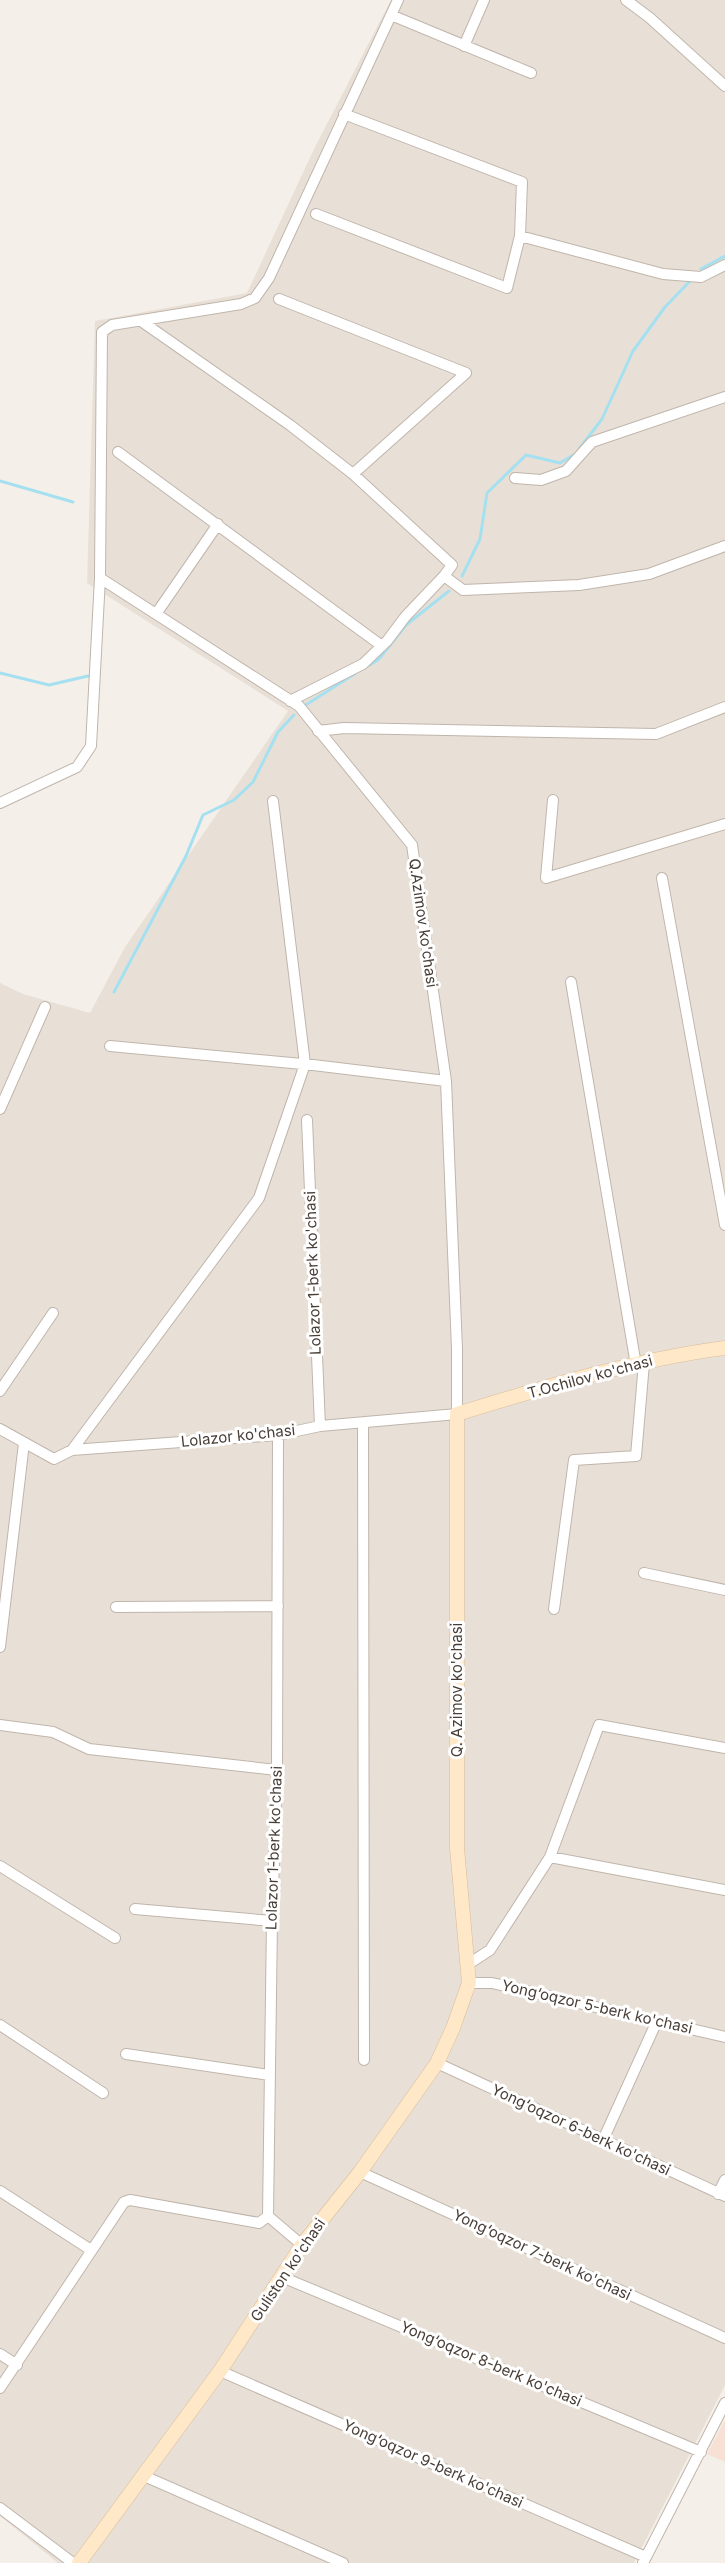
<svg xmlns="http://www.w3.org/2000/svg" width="725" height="2563" viewBox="0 0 725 2563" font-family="Inter,sans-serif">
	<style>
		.residential { fill: #e8e0d7 }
		.commercial { fill: #f6e1d4 }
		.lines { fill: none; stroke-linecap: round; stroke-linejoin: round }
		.stream { stroke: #a5e0f1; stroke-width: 3 }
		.street-casing { stroke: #c0b5ab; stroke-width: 12 }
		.secondary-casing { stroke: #d7bc9b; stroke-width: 15 }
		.street { stroke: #fff; stroke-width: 10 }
		.secondary { stroke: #ffe8c8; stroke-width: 14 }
		.labels { text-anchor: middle; stroke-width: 6; stroke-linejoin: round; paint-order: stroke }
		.street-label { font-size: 15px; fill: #483e37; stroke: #fff }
	</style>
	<rect width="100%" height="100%" fill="#f4efe9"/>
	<path class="residential" d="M391,0h334v2385l-91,178h-576l-58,-47v-1533l23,11 67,19 35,-66 163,-236 -201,-128 8,-262 152,-28 67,-144z"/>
	<path class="commercial" d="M725,2420v42l-18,-8z"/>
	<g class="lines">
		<path class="stream" d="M701,269l24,-13
			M579,449l23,-30 31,-68 32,-44 25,-26
			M0,481l73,21
			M462,576l18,-37 7,-46 39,-38 34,8 15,-9
			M370,665l9,-6 27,-34 43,-34
			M0,673l49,12 39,-9
			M304,706l52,-33
			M114,992l72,-136 17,-41 31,-15 19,-18 25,-50 16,-17"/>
		<defs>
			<path id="street" d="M626,0l24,18 75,68
				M391,15l140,58
				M464,46l20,-46
				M316,214l191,74 13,-52 2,-54 -178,-68
				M520,236l143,38 38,3 24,-12
				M279,299l187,74 -113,101
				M141,321l149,104 63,49 99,91 -8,11 -39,41 -18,24 -24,23 -73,37
				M118,452l264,194
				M515,478l26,2 25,-9 26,-29 133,-45
				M444,576l19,14 116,-5 70,-11 76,-28
				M156,614l62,-90
				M318,731l26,-3 312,6 69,-27
				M553,800l-7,78 179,-54
				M0,803l77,-36 14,-21 9,-168 2,-246 10,-7 129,-21 14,-6 14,-20 129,-278
				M662,878l63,347
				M571,982l65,383
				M110,1046l203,19 133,16
				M0,1109l45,-102
				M307,1120l13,306
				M0,1391l53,-78
				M363,1424l1,636
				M0,1429l54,30 18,-9 206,-15 42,-9 137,-12v-65l-11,-268 -34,-236 -113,-139 -199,-128
				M278,1435l-1,335 -5,151 -4,295 34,29
				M72,1450l187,-252 46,-134 -32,-263
				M644,1573l81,17
				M116,1607l162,-1
				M554,1609l20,-149 62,-4 8,-93
				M0,1647l24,-204
				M0,1725l53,7 36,17 188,21
				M550,1857l175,33
				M0,1866l115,72
				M135,1909l137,12
				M467,1965l23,-15 60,-93 49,-132 126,23
				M469,1983h23l233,54
				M0,2025l103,68
				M126,2054l143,21
				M437,2063l288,133
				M603,2140l54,-119
				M360,2172l365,166
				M0,2191l91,59
				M718,2194l7,-14
				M282,2277l419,175
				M0,2354l17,11
				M220,2371l426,186
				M0,2388l124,-186 6,-2 129,23 9,-7
				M144,2476l199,87
				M0,2508l73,55
				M643,2563l82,-160"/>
			<path id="secondary" d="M79,2563l141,-192 82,-126 58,-73 77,-109 16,-35 16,-45 -12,-135v-434c84,-26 181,-55 268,-66"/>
		</defs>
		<use href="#street" class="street-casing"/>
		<use href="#secondary" class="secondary-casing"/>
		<use href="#street" class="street"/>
		<use href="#secondary" class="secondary"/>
	</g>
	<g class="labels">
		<g class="street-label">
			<text transform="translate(423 923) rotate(82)" y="5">Q.Azimov ko'chasi</text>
			<text transform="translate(313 1273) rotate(-92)" y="5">Lolazor 1-berk ko'chasi</text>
			<text transform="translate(590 1377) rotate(-15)" y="5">T.Ochilov ko'chasi</text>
			<text transform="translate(238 1436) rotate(-6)" y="5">Lolazor ko'chasi</text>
			<text transform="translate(457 1690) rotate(-90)" y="5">Q. Azimov ko'chasi</text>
			<text transform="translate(274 1848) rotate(-88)" y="5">Lolazor 1-berk ko'chasi</text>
			<text transform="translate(597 2007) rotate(13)" y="5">Yong‘oqzor 5-berk ko'chasi</text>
			<text transform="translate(581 2130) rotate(25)" y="5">Yong‘oqzor 6-berk ko'chasi</text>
			<text transform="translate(542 2255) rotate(25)" y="5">Yong‘oqzor 7-berk ko'chasi</text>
			<text transform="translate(288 2270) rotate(-56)" y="5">Guliston ko'chasi</text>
			<text transform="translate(491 2364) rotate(23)" y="5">Yong‘oqzor 8-berk ko'chasi</text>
			<text transform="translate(433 2464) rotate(24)" y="5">Yong‘oqzor 9-berk ko'chasi</text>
		</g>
	</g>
</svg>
